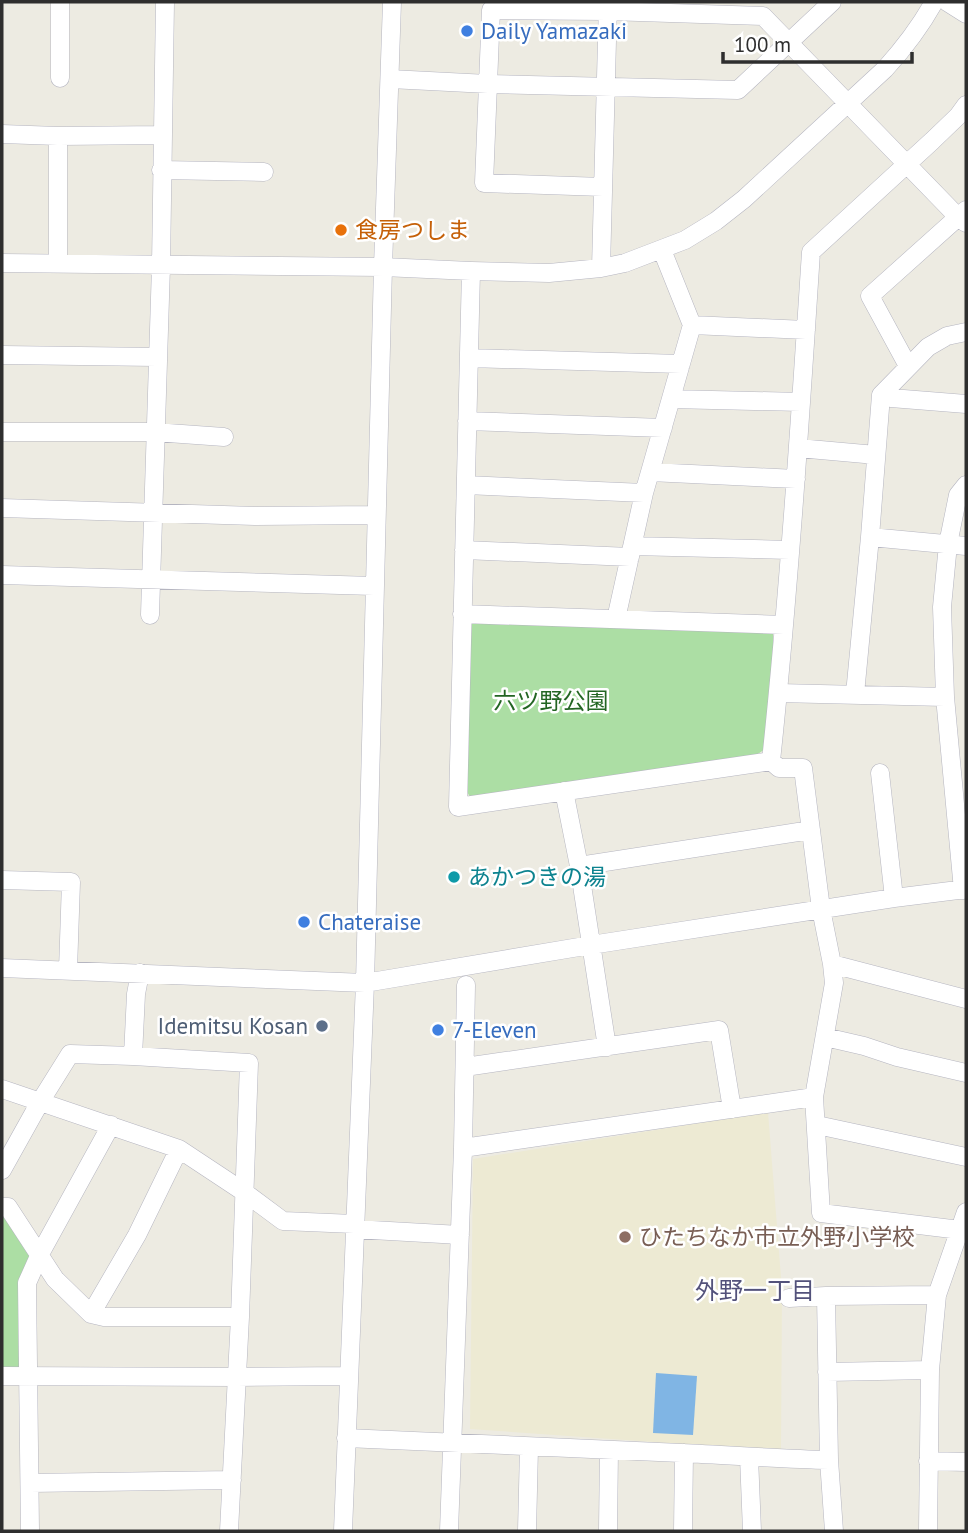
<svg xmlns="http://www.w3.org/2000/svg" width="968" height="1533" viewBox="0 0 968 1533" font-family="'PT Sans','Noto Sans JP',sans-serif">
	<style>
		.education { fill: #edead3 }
		.green { fill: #acdea4 }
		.water { fill: #80b5e4 }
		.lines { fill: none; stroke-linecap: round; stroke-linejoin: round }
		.minor-casing { stroke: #b5b5c0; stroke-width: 19 }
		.minor { stroke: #fff; stroke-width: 18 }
		.shop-dot { fill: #3f7fe0; stroke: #fff; stroke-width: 2.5 }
		.food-dot { fill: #e8710a; stroke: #fff; stroke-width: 2.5 }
		.culture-dot { fill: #0f9aa8; stroke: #fff; stroke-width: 2.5 }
		.service-dot { fill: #5c6f8a; stroke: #fff; stroke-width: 2.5 }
		.education-dot { fill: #8d6e63; stroke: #fff; stroke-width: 2.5 }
		.labels { text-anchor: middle; stroke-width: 5; stroke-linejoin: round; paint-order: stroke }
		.shop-label { font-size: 23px; fill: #366cbe; stroke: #fff; text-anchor: start }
		.food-label { font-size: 23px; fill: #c56008; stroke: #fff; text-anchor: start }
		.park-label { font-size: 23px; fill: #236523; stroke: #fff }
		.culture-label { font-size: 23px; fill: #0d838f; stroke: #fff; text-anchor: start }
		.service-label { font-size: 23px; fill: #4e5e75; stroke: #fff; text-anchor: end }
		.education-label { font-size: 23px; fill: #785e54; stroke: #fff; text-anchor: start }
		.neighbourhood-label { font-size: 24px; fill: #53527b; stroke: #fff }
	</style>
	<rect width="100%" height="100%" fill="#edebe2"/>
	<path class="education" d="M768,1112l14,178 -1,161 -311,-22 3,-270z"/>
	<path class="green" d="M470,618l303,14v57l-5,58 -13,9 -285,41 -4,-7z
		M2,1212l31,42 -12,113 -5,4h-14z"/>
	<path class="water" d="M656,1373l41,3 -4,59 -40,-2z"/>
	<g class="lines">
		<defs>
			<path id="minor" d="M947,2l19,12
				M60,78v-76
				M390,79l98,5 250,6 94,-88
				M2,134l56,2 105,-1
				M161,170l103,2
				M603,187l-119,-4 7,-173 117,1 155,5 195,201 8,6
				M2,263l381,4 88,4 78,2 52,-5 24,-5 60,-23 31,-19 28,-22 141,-130c19,-21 35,-42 49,-67
				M58,264v-128
				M601,268l7,-266
				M471,271l-13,536 313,-46
				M692,325l114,5
				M2,355l155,2
				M469,358l212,6
				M908,366l-38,-70 96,-86
				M881,395l10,3 75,6
				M671,399l130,3
				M467,421l196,7
				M2,432h152l70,5
				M798,448l78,7
				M650,472l146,7
				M466,485l178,8
				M2,508l253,8 121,-1
				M870,537l96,9
				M632,546l158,4
				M464,550l166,7
				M2,575l372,11
				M462,614l322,11
				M150,615l11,-349 4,-264
				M616,619l28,-126 48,-168 -30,-75
				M778,693l167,4
				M855,694l15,-157 11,-142 47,-48 19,-11 19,-4
				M771,761c18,-170 29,-340 40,-509l121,-111 26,-25 8,-11
				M771,761l8,7h24l18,141 11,55 2,19 -20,114 7,116 139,17
				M880,773l14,125
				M564,791l15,75 28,181
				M579,866l232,-36
				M2,880l69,2 -3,88
				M963,890l-18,-193 -3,-90 6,-63 10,-49 8,-10
				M832,964l134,35
				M2,968l363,15 226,-38 303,-47 72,-9
				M825,1037l39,9 33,11 69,16
				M133,1056l116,7 -9,254 -11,214
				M465,1067l254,-37 13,79
				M2,1089l177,60 65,43 39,29 71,3
				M817,1125l149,32
				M463,1148l351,-51
				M2,1170l38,-68 30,-48 63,2 3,-62 4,-21
				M2,1207h6l47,72 36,35 13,3h136
				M354,1229l106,6
				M826,1296l3,164 5,71
				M789,1298l37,-2 111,-1
				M91,1314l46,-79 42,-86
				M827,1372l103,-2
				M2,1376l235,1 111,-1
				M346,1438c112,5 223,10 335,15 49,2 98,6 148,7
				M749,1457l3,74
				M928,1461l38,1
				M30,1483l202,-3
				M30,1531l-3,-248 13,-29 71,-129
				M343,1531l22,-548 18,-716 9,-265
				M449,1531l14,-383 3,-163
				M527,1531l2,-83
				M608,1531l1,-81
				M683,1531l1,-78
				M928,1531l2,-161 7,-75 29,-83"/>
		</defs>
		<use href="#minor" class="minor-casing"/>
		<use href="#minor" class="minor"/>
	</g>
	<g class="shop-dot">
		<circle cx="467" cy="31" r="7"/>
		<circle cx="304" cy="922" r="7"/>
		<circle cx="438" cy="1030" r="7"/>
	</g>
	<circle class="food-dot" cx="341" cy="230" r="7"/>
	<circle class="culture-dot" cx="454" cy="877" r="7"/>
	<circle class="service-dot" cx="322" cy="1026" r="7"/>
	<circle class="education-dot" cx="625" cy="1237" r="7"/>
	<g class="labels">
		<g class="shop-label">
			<text x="481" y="39">Daily Yamazaki</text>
			<text x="318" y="930">Chateraise</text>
			<text x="452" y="1038">7-Eleven</text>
		</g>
		<g class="food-label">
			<text x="355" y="238">食房つしま</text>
		</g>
		<g class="park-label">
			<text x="551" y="709">六ツ野公園</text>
		</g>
		<g class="culture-label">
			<text x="468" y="885">あかつきの湯</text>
		</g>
		<g class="service-label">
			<text x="308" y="1034">Idemitsu Kosan</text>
		</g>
		<g class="education-label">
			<text x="639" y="1245">ひたちなか市立外野小学校</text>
		</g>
		<g class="neighbourhood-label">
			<text x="755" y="1299">外野一丁目</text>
		</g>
	</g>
	<rect width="968" height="1533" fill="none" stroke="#2e2e2e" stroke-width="7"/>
	<path d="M723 52v10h189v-10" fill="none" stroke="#2e2e2e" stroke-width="3.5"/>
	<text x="734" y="52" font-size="21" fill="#2e2e2e" stroke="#ffffff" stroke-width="5" paint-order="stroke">100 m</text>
</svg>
